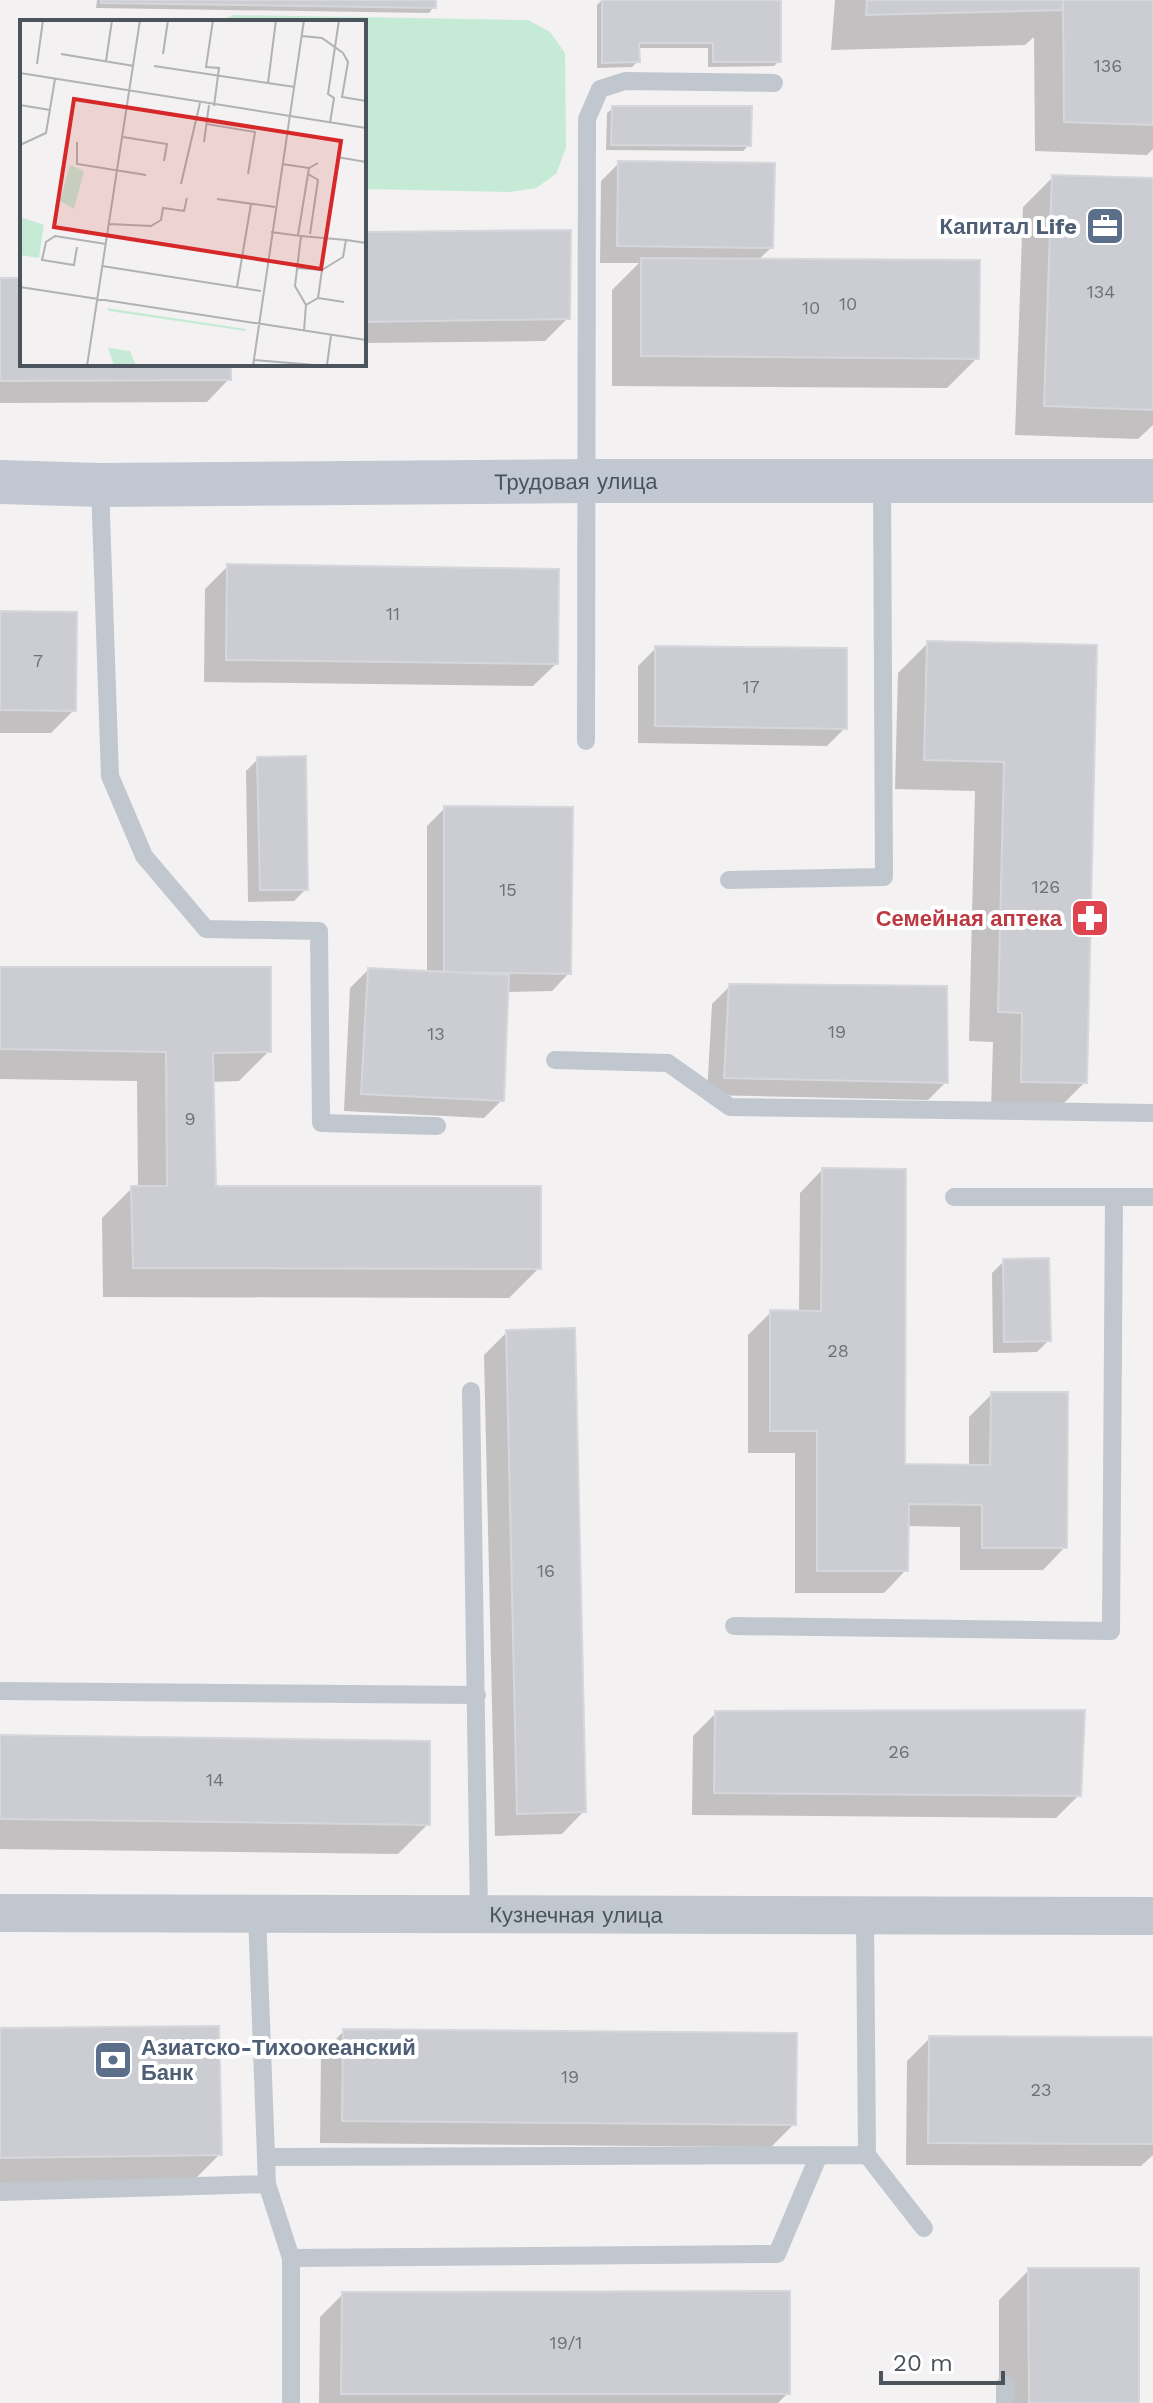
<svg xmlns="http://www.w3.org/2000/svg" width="1153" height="2403" viewBox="0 0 1153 2403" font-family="'Work Sans',sans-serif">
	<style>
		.green { fill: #c5ebd7 }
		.shadow { fill: #0003 }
		.building { fill: #cccdd3; stroke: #d6d7dc; stroke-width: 2 }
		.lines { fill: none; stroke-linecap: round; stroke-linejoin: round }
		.lane { stroke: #c1c7ce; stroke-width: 18 }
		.street { stroke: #c1c7ce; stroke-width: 38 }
		.secondary { stroke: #c1c8d2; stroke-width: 44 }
		.labels { text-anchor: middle; stroke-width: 8; stroke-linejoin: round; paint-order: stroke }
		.number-label { font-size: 18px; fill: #6b727a }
		.service-label { font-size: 22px; font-weight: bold; fill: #4e5e75; stroke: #fff; text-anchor: end }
		.street-label { font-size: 22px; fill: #4b535d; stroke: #fff }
		.health-label { font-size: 22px; font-weight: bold; fill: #be3a42; stroke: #fff; text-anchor: end }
		.inset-road { fill: none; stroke: #b0b2b6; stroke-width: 2 }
		.view { fill: #d62828; fill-opacity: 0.15; stroke: #d62828; stroke-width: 4 }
		.inset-edge { fill: none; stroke: #4b535d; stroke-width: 4 }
	</style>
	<rect width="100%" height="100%" fill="#f3f1f1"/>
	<path class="green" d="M233,15l295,5 22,12 15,21 1,95 -10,26 -20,14 -26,4 -146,-3v-167h-146z"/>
	<path class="shadow" d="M97,0h337v7l-5,6 -333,-5z
		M602,0h177v61l-5,5 -66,1v-19h-71l1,13 -6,6 -35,1v-63z
		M835,0h318v149l-6,6 -112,-4 -1,-114 -9,8 -194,5z
		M613,108l136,37 -6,6 -137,-1 1,-37z
		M619,163l153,84 -14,13 219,98 -30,30 -335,-2v-96l27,-27h-39l1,-82z
		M1053,177l100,3v245l-15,14 -123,-4 8,-228z
		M364,234l204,84 -23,23 -181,2z
		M0,280h22v84h207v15l-22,23 -207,1z
		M228,566l328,98 -23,22 -329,-4 1,-93z
		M0,613l74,97 -23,23h-51z
		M928,643l167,4 -10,435 -30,30 -64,-1 2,-69 -24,-1 6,-250 -80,-2 3,-116z
		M656,648l189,80 -18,18 -189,-3v-77z
		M258,759l48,130 -12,12 -46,1 -2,-131z
		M445,808l124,165 -17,18 -45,1 -5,108 -18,18 -140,-7 6,-123 18,-18 59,3v-147z
		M0,969l269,82 -30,30 -28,1 3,106 325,80 -30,30 -406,-1 -1,-79 30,-30h6l-1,-107 -137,-2z
		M730,986l216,96 -18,18 -221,-5 5,-91z
		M822,1170l81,296 66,1v-50l23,-23 73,153 -22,23h-83v-43l-53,-1 -1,44 -22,23h-89v-140h-47v-118l23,-23 28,1 1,-120z
		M1004,1261l45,79 -12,12 -44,1 -1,-80z
		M507,1332l77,479 -22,23 -67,2 -11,-481z
		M716,1713l363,82 -23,23 -364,-3 1,-79z
		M0,1737l428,87 -30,30 -398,-5z
		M0,2030l220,124 -39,39 -181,3z
		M344,2031l450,93 -23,23 -451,-4 1,-89z
		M930,2038l223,1v116l-12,11 -235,-1 1,-104z
		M1029,2270l108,133h-138v-103z
		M343,2294l445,99 -10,10h-459l1,-86z"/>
	<path class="building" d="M101,0h335v8l-335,-5z
		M602,0h179v62h-68v-19h-74l1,19 -38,1z
		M867,0h196v10l-197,5z
		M1063,0h90v125l-89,-3z
		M612,106h140l-1,40 -140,-1z
		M618,161l157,2 -2,85 -156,-2z
		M1052,175l101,3v232l-109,-4z
		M571,230l-1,89 -206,3v-90z
		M641,258l339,2 -1,99 -338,-3z
		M0,278h22v86h209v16l-231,1z
		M227,564l332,5 -1,95 -332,-4z
		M0,611l77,1 -1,99 -76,-1z
		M927,641l170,4 -10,438 -66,-1 1,-69 -24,-1 6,-250 -80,-2z
		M655,646l192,2v81l-192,-3z
		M306,756l2,134h-48l-3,-133z
		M444,806l129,1 -2,167 -127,-2z
		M0,967h271v85l-58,1 3,133h325v83l-408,-1 -2,-82h36l-1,-134 -166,-3z
		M368,968l141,7 -5,126 -143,-7z
		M729,984l218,2 1,97 -224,-5z
		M822,1168l84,1 -1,295 85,1 1,-73h77l-1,156h-85v-43l-73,-1 -1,67h-91v-140h-47v-121l51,1z
		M1049,1258l2,83 -47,1 -1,-83z
		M575,1328l11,484 -69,2 -11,-484z
		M1085,1710l-4,86 -367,-3 1,-82z
		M0,1735l430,6v84l-430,-6z
		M219,2026l3,129 -222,3v-130z
		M343,2029l454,4 -1,92 -454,-4z
		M929,2036l224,1v107l-225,-1z
		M1028,2268h111v135h-110z
		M790,2291v103h-449l1,-102z"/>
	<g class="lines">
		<path class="lane" d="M100,485l10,291 34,80 62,73 113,2 2,192 116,3
			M586,741l1,-622 13,-30 25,-8 149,2
			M729,880l155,-3 -2,-396
			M555,1060l113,3 62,44 423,6
			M954,1197h199
			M471,1391l8,524
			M734,1626l377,5 3,-433
			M0,1691l477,4
			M865,1916l2,239 57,73
			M266,2157l601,-2
			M267,2184l24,74v145
			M0,2192l267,-8 -10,-269
			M291,2258l486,-4 42,-99
			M1005,2403v-18"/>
		<path class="street" id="s1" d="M0,1913l1153,3"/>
		<path class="secondary" id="s2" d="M0,482l100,3 487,-4h566"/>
	</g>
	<defs>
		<symbol id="office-square" viewBox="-11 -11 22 22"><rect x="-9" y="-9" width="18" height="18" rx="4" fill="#5c6f8a" stroke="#fff"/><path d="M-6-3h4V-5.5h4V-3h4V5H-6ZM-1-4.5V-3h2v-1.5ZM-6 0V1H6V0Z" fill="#fff"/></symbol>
		<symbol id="pharmacy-square" viewBox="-11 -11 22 22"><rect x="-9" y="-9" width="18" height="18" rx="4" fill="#e0444e" stroke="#fff"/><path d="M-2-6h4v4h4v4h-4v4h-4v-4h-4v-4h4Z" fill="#fff"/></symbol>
		<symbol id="bank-square" viewBox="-11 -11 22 22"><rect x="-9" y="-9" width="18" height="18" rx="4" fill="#5c6f8a" stroke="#fff"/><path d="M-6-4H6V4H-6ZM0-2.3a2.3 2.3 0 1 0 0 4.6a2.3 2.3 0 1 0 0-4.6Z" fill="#fff"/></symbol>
	</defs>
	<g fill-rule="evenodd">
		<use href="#office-square" x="1083" y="204" width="44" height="44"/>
		<use href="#pharmacy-square" x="1068" y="896" width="44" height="44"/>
		<use href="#bank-square" x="91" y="2038" width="44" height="44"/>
	</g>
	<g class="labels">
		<g class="number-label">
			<text x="1108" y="72">136</text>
			<text x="1101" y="298">134</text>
			<text x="848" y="310">10</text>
			<text x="811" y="314">10</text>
			<text x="393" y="620">11</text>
			<text x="38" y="667">7</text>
			<text x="751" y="693">17</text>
			<text x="1046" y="893">126</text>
			<text x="508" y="896">15</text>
			<text x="837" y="1038">19</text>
			<text x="436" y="1040">13</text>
			<text x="190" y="1125">9</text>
			<text x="838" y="1357">28</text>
			<text x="546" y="1577">16</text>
			<text x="899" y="1758">26</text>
			<text x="215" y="1786">14</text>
			<text x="570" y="2083">19</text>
			<text x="1041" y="2096">23</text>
			<text x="566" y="2349">19/1</text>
		</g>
		<g class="service-label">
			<text x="1077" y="234">Капитал Life</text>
			<text x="141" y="2055" text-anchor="start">Азиатско-Тихоокеанский<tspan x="141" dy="25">Банк</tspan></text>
		</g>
		<g class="street-label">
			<text dy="8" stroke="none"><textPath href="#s2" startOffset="576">Трудовая улица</textPath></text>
			<text dy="8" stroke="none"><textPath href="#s1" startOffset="576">Кузнечная улица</textPath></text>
		</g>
		<g class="health-label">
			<text x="1062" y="926">Семейная аптека</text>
		</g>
	</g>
	<g transform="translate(20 20)">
		<rect width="346" height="346" fill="#f3f1f1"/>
		<path d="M50,145l14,6 -10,38 -14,-8zM0,197l24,8 -5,33 -19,-3zM87,288l139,21v2l-137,-20zM88,328l22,3 6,15 -22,-1z" fill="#c5ebd7"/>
		<path class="inset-road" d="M193,0l-7,47 13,1 -5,38M282,16l20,2 21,15 5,9 -6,35 24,4M41,34l73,12M143,34l5,-34M86,41l6,-41M17,44l6,-44M134,46l141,21M0,53l346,55M248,63l8,-63M0,85l30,5M310,103l4,-25 -6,-4 11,-74M187,104l48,8 -7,42M103,117l44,7 -3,17M57,122v22l69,11M184,122l5,-37M0,125l26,-12 9,-54M317,137l29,5M262,144l27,4 9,-5M288,154l10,6 -8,54M161,164l19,-81M197,179l58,8M89,204l42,2 10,-6 2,-12 21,3 3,-13M251,212l30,4 -6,50 11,19 -2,26M278,215l11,-67M281,216l45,4M57,227l-3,18 -32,-5 4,-18 9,-6 51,8M82,246l159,25M277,248l25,2 -4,28M302,250l21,-13 3,-17 20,3M0,267l346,53M217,267l14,-83M286,285l12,-7 26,4M233,340l74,6M307,345l4,-30M67,346l53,-346M233,346l51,-346"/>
		<path class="view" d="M54,79l267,42 -20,128 -267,-42z"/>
		<rect width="346" height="346" class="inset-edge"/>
	</g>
	<path d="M881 2371v12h122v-12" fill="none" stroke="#4b535d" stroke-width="4"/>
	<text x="893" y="2371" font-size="24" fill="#4b535d" stroke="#ffffff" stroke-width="6" paint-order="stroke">20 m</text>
</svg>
